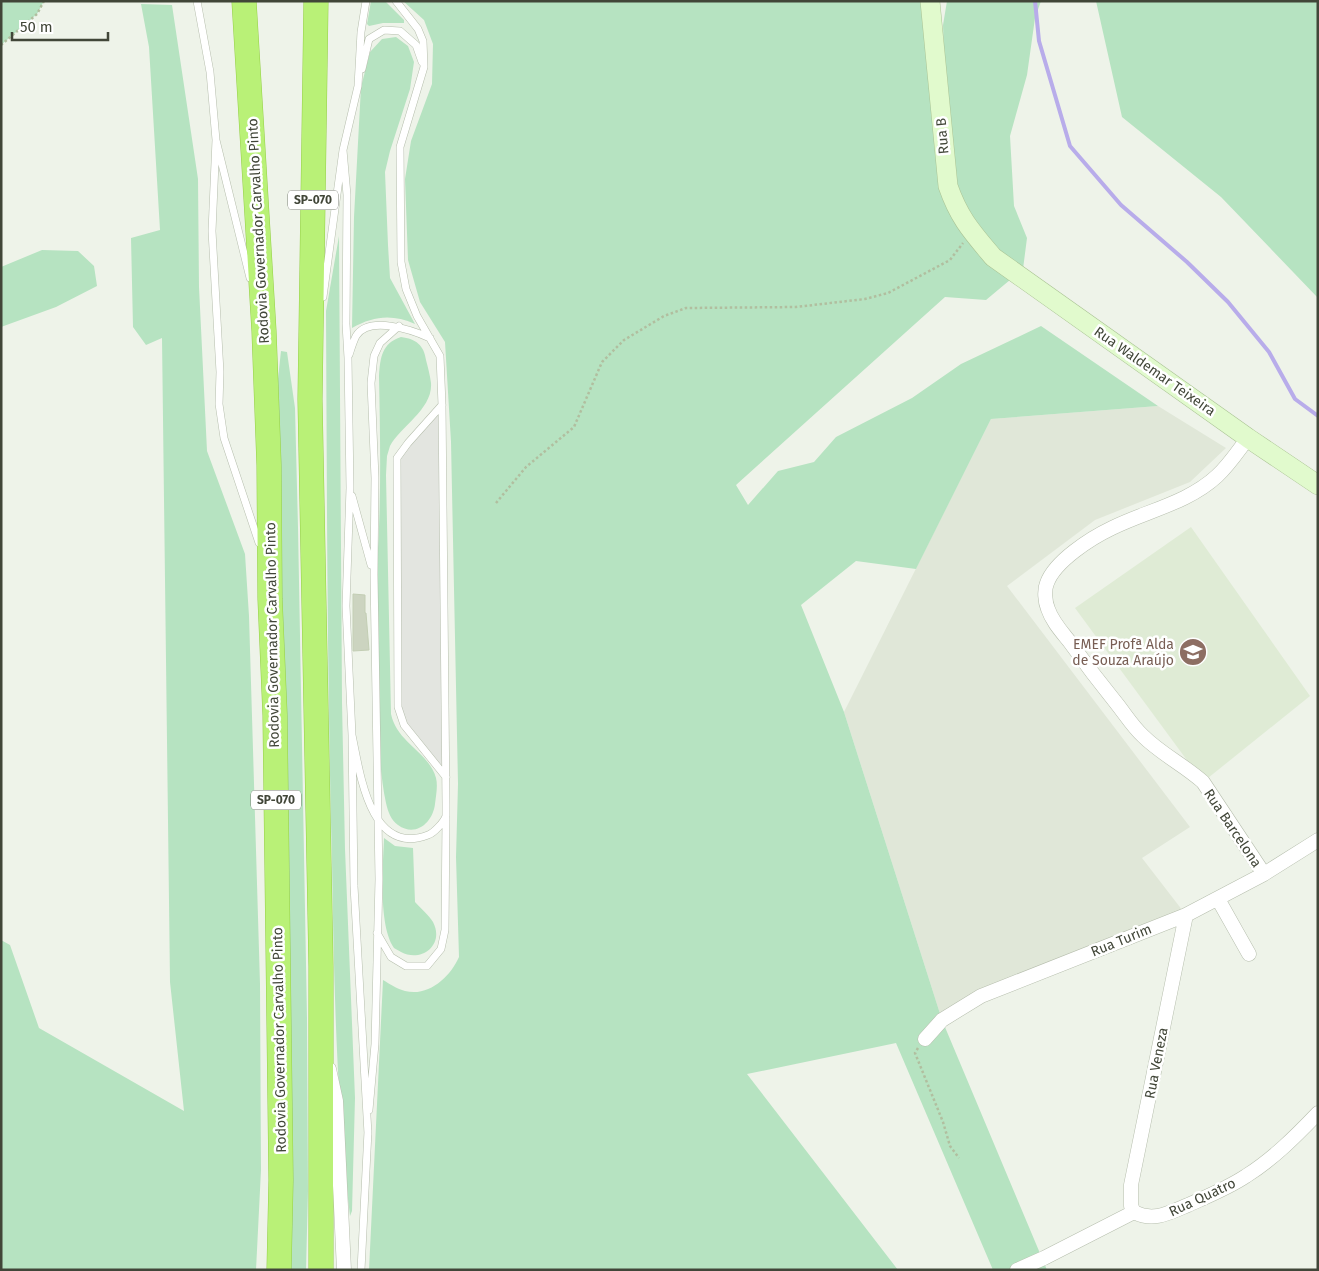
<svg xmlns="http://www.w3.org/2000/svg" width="1319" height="1271" viewBox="0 0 1319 1271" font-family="'Fira Sans',sans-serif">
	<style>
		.residential { fill: #e0e7d8 }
		.education { fill: #dfebd5 }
		.green { fill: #b6e3c1 }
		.parking { fill: #e3e5e0 }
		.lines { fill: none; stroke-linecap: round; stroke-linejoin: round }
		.stream { stroke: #b8acea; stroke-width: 4 }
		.building { fill: #ccd4c0; stroke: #c3ceb4 }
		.lane-casing { stroke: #b6bead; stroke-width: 8 }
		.street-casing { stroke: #b6bead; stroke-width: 15 }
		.secondary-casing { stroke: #aac394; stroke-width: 20 }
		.highway-casing { stroke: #95cf47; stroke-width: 25 }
		.path { stroke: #b1be9f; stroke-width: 2.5; stroke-dasharray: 2.5 2.5; stroke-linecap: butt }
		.lane { stroke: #fff; stroke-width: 7 }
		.street { stroke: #fff; stroke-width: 14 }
		.secondary { stroke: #e1facd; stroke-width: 19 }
		.highway { stroke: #b9f177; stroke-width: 24 }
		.labels { text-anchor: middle; stroke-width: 5; stroke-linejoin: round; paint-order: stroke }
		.shield { fill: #fff; stroke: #7a7e74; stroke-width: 1 }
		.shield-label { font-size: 12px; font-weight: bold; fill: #414638 }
		.street-label { font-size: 14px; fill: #414638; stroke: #fff }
		.education-label { font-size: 14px; fill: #785e54; stroke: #fff; text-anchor: end }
	</style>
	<rect width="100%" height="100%" fill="#eef3e9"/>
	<path class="residential" d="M1158,406l68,42 -36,34 -95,38 -88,66 183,241 -48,31 44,57 -244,105 -98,-308 147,-293z"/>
	<path class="education" d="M1191,527l119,169 -107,86 -128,-174z"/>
	<path class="green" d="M1,1h43l-7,13 -36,31z
		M371,1h14l19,19v3h-21l-14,3 -2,-2z
		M403,1h527l15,86 -2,-62 4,-24h94l-6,17 -8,57 -17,61 4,70 13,32 -4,31 -37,31 -41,-3 -209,188 12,20 30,-34 36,-9 22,-25 76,-39 49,-34 80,-38 117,80 -167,13 -75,150 -60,-8 -55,44 43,107 98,308 105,250h-54l-97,-227 -149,31 151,196h-529l14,-290c7,4 14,9 22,11 24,6 45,-14 54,-34l-3,-100 2,-73 -7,-342 -6,-100 -25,-40 -12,-42 -3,-81 6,-38 21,-57 1,-40 -9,-24z
		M1096,1h222v297l-97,-101 -99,-80z
		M141,4l31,1 26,174 1,108 8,164 38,103 4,62 11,368 1,186 -5,100h-255v-330l9,5 29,83 145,83 -14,-129 -8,-644 -16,7 -13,-18 -2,-89 29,-8 -11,-183z
		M396,37l12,9 6,16 -4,27 -20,62 -5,21 3,73 2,33 25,46c-23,-10 -41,-8 -63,4l2,-111 7,-130 9,-35 12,-13z
		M339,236l3,466 3,147 10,249 -3,113 -2,5c-14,-117 -16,-236 -18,-354 -5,-184 -5,-367 -6,-551z
		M42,250l36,1 16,15 3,20 -41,21 -55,20v-60z
		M401,337c15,2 23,8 25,23 2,8 4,15 5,23 2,26 -30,43 -41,63l-3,10 -1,19 5,239c6,29 38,38 45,64 2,8 0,17 -1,26 -2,18 -19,34 -37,21 -7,-5 -10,-13 -12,-22 -9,-41 -7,-94 -8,-136 0,-33 -2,-66 -1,-98 0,-14 2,-28 2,-42 2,-50 1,-101 0,-151 1,-18 3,-33 22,-39z
		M281,351l6,1 8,56 3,119 9,491 1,173 -2,79h-23l-9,-855z
		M384,838l11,8 18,2 2,54c6,7 14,13 18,20 12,23 -12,41 -32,30 -2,-1 -5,-3 -7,-4 -16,-23 -11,-82 -10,-110z"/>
	<path class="parking" d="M442,405l4,372 -42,-52 -6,-18 -2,-239 5,-17z"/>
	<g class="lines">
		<path class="stream" d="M1035,1l4,40 31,105 51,59 66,57 41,40 41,50 26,47 23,17"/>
	</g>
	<path class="building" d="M353,594l12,1v18h1l3,37 -16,1z"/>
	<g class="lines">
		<defs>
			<path id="lane" d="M197,1l13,71 6,68 34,138
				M362,69l7,-30 15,-9 16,1 16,14 6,17
				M216,140l-4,91 8,141 -1,32 5,34 35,105
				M343,150l4,45 -1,129 2,34 2,130 -4,118 6,129 2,151 14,248
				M323,297l20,-147 15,-64 3,-54 5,-31
				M349,355c2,-6 4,-13 7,-19 13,-21 56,-6 74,2
				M442,405l-34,38 -11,15 1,249 6,18 42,52
				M352,496l19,69
				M352,735c8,38 18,122 76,100 6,-2 16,-13 18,-19 0,-4 0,-8 0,-12l-4,-399 -2,-49 -23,-40 -11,-27 -5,-27 -1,-115 24,-80 -1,-26 -5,-12 -22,-28
				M377,933l14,24 15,9h21l14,-17 4,-19 1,-112
				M369,1110l6,-66 4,-165 -5,-304 1,-97 -4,-95 3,-27 6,-13 19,-17
				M361,1270l7,-139"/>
			<path id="street" d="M1248,438c-10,13 -19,27 -31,38 -29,27 -71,35 -105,52 -21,10 -57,33 -65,55 -3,7 -2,19 1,26 4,12 13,22 21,32 15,21 31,42 48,63 8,10 16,23 26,32 18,18 41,29 60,46l61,92
				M1218,899l31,55
				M925,1039l17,-19 39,-24 205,-81 78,-41 54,-34
				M329,1069l7,32 8,169
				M1134,1212l-3,-6v-21l55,-270
				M1134,1212c19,10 35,1 54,-7 20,-9 40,-17 58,-29 27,-17 50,-40 72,-63
				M1017,1270l27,-12 90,-46"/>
			<path id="secondary" d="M930,1l18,185c11,32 24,46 45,71l255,181 70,47"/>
			<path id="highway" d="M244,1l20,330 5,134 1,134 5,116 6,465 -2,90
				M316,1l-6,398 11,567v304"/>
		</defs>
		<use href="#lane" class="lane-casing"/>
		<use href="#street" class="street-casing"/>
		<use href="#secondary" class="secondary-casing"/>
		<use href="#highway" class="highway-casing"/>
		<path class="path" d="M1,45l36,-31 7,-13
			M496,503l30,-36 48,-40 28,-65 22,-22 40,-24 22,-8 110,-1 69,-8 23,-6 62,-33 13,-17
			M918,1048l-3,5 28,69 7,24 9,12"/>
		<use href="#lane" class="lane"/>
		<use href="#street" class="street"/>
		<use href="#secondary" class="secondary"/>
		<use href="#highway" class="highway"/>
	</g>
	<defs>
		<symbol id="school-disc" viewBox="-11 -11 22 22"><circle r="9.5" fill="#8d6e63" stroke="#fff"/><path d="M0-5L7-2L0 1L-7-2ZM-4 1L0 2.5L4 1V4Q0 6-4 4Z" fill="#fff"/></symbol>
	</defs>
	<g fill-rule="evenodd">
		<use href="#school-disc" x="1177" y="636" width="32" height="32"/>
	</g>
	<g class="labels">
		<g class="shield">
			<rect x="288" y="190.5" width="50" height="19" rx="4"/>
			<rect x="251" y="790.5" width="50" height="19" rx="4"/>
		</g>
		<g class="shield-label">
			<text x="313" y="204">SP-070</text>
			<text x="276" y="804">SP-070</text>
		</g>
		<g class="street-label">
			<text transform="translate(942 136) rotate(-95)" y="5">Rua B</text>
			<text transform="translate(258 231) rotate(-93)" y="5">Rodovia Governador Carvalho Pinto</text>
			<text transform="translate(1155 371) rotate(35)" y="5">Rua Waldemar Teixeira</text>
			<text transform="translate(272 635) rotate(-91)" y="5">Rodovia Governador Carvalho Pinto</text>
			<text transform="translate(1233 828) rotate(56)" y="5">Rua Barcelona</text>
			<text transform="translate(1121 940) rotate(-22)" y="5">Rua Turim</text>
			<text transform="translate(279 1040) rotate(-91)" y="5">Rodovia Governador Carvalho Pinto</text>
			<text transform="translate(1156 1063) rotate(-79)" y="5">Rua Veneza</text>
			<text transform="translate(1202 1197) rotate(-25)" y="5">Rua Quatro</text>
		</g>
		<g class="education-label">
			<text x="1174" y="649">EMEF Profª Alda<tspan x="1174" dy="16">de Souza Araújo</tspan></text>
		</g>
	</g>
	<rect width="1319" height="1271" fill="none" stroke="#414638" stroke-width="5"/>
	<path d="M12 32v8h96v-8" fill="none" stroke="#414638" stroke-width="2.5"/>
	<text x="20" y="32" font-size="15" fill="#414638" stroke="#ffffff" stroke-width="4" paint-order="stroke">50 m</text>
</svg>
